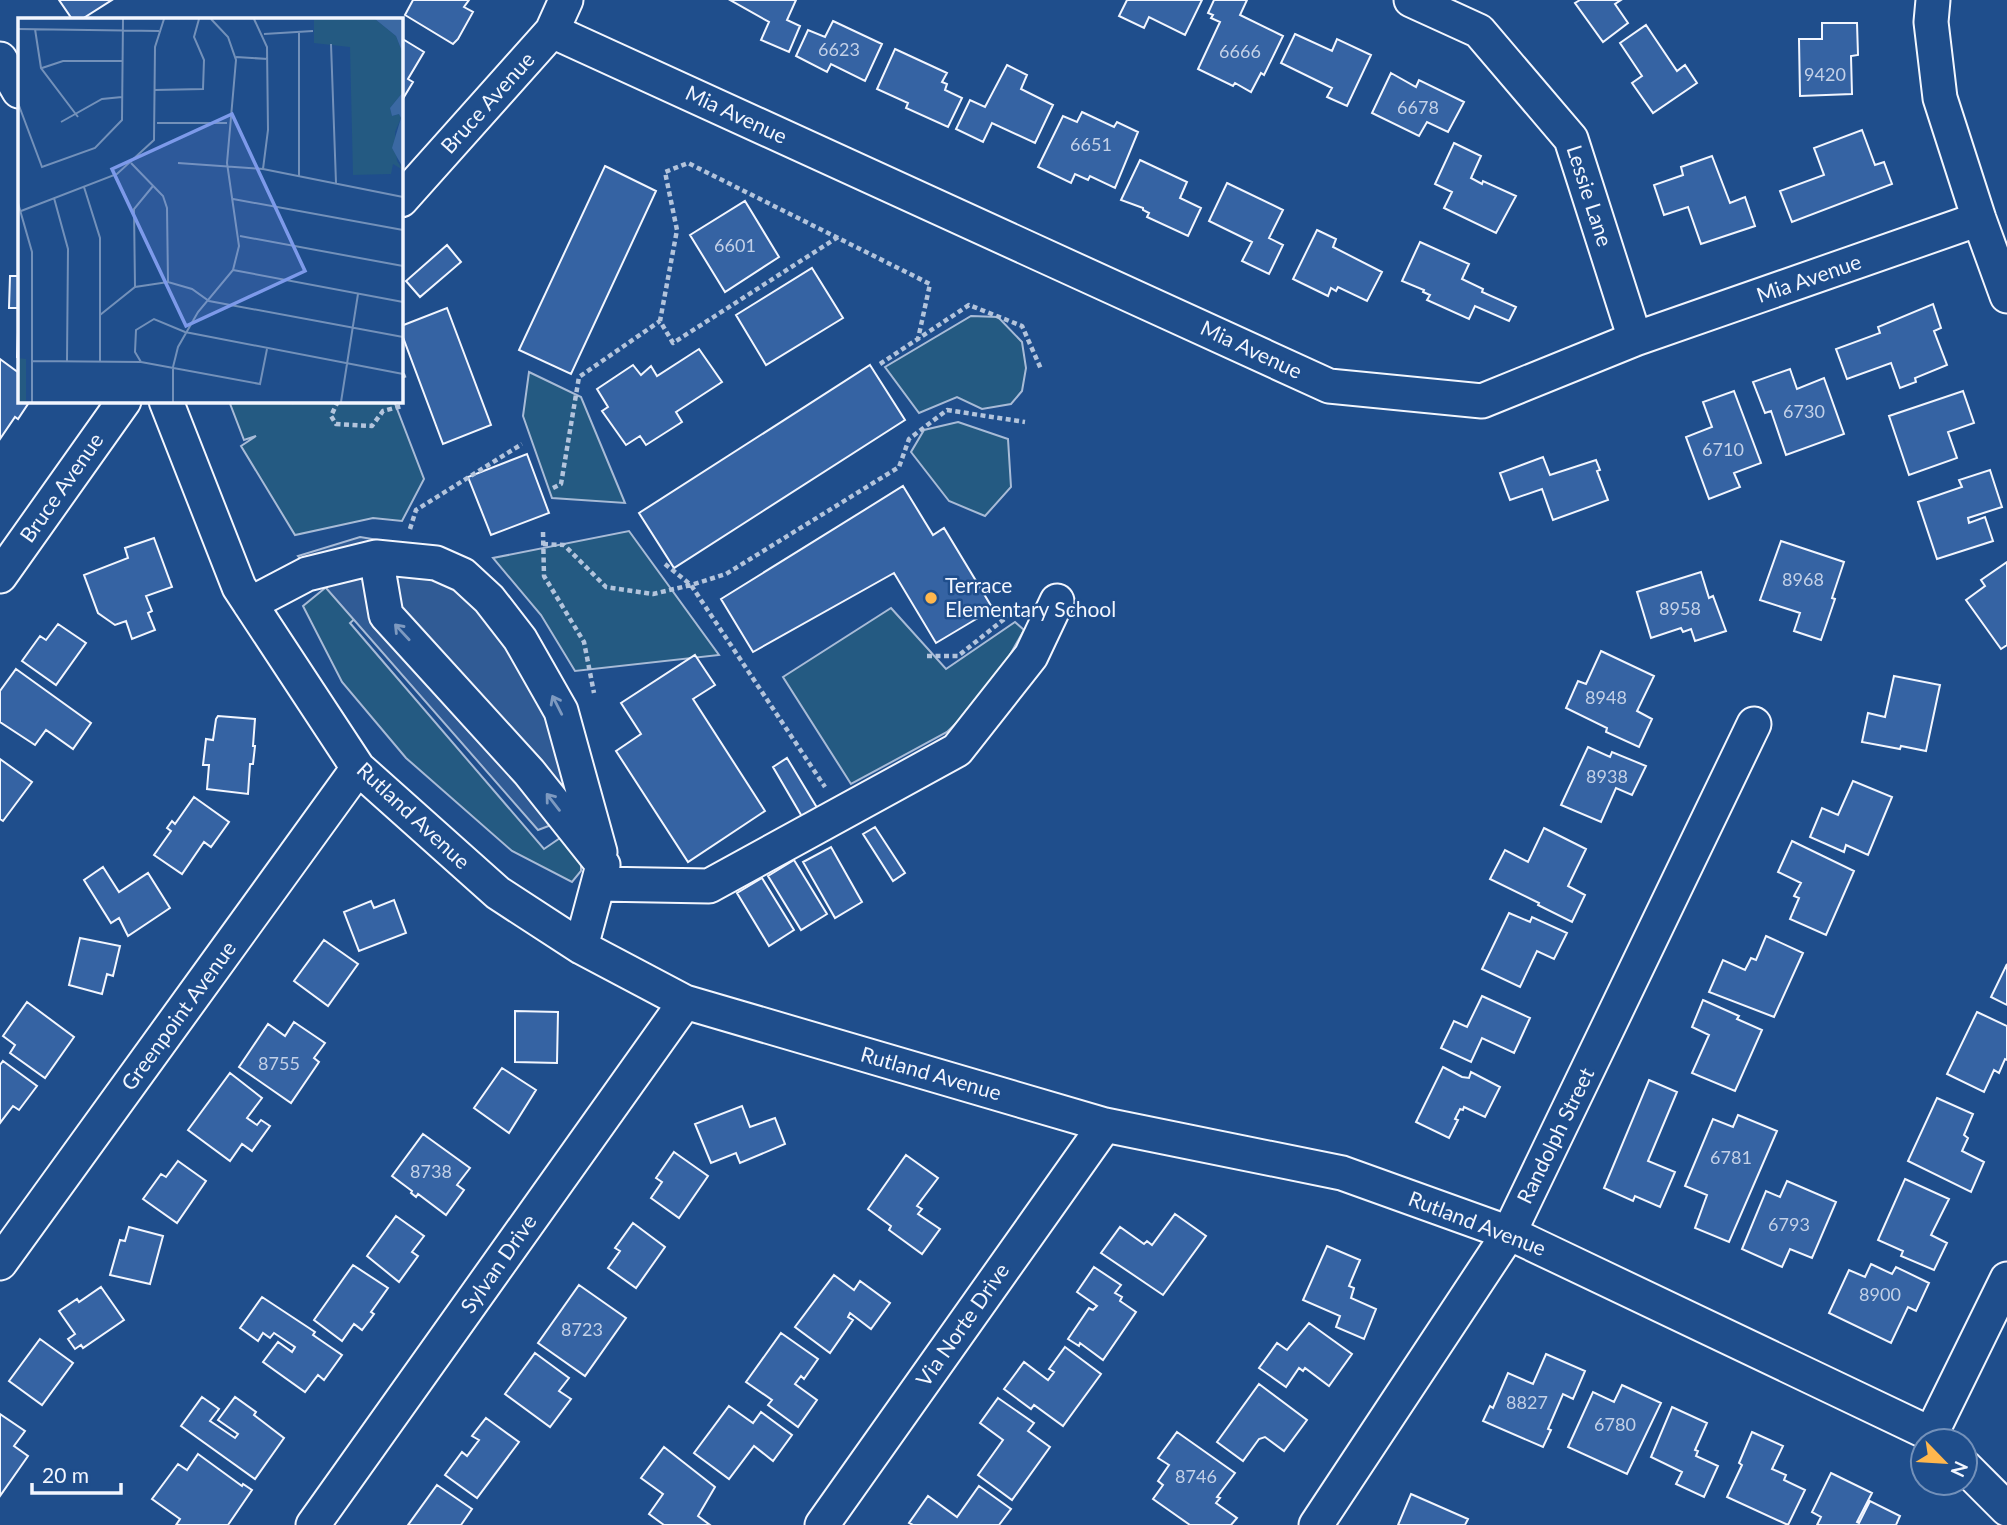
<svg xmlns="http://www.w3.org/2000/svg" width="2007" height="1525" viewBox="0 0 2007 1525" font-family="Lato,sans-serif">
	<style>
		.green { fill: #245a82; stroke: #a8bbd7; stroke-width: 2 }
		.parking { fill: #305b95; stroke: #a8bbd7; stroke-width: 2 }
		.building { fill: #3563a3; stroke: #f2f6ff; stroke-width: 2 }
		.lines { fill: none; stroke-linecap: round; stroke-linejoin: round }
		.minor-casing { stroke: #f2f6ff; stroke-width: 37 }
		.path { stroke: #b3c4dc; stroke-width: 4.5; stroke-dasharray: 5 3.5; stroke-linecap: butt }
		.minor { stroke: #1f4e8c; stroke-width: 33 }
		.oneway { stroke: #7e9ac0 }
		.poi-dot { fill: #ffb74d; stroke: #1f4e8c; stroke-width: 2.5 }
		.labels { text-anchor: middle; stroke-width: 5; stroke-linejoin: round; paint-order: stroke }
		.number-label { font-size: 18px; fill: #c3d1e8 }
		.street-label { font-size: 21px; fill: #f2f6ff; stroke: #1f4e8c }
		.poi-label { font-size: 21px; fill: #f2f6ff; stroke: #1f4e8c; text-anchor: start }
		.inset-road { fill: none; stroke: #7391ba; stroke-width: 2 }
		.view { fill: #7d9aea; fill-opacity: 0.15; stroke: #7d9aea; stroke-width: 3.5 }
		.inset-edge { fill: none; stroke: #f2f6ff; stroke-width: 3.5 }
	</style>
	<rect width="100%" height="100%" fill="#1f4e8c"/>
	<path class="green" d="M971,316l27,1 24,25 4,26 -4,23 -11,13 -29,5 -25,-12 -38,16 -34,-46z
		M529,372l52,25 44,106 -73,-5 -29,-82z
		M229,401h165l30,78 -22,42 -29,-3 -78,17 -54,-89 15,-10 -12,4z
		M958,422l50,17 3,48 -26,29 -36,-15 -38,-49 13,-22z
		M629,531l90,124 -144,16 -34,-56 -48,-57z
		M330,584l36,25 -16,14 194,226 19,-13 18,16v19l-9,11 -60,-31 -106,-93 -64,-76 -39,-76z
		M891,608l55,61 69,-47 9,8 -35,62 -42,40 -96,52 -68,-107z"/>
	<path class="parking" d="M360,537l66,11 75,49 98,210 -61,23 -240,-274z"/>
	<path class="building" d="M59,0h53l-30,19h-10z
		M413,0h56l-5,7 9,5 -15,27 -5,5 -48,-29z
		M730,0h66l-9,20 13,6 -11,26 -28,-12 8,-18z
		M1127,0h75l-17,35 -36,-18 -5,11 -25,-12z
		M1214,0h33l-7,15 43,21 -19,39 -3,-2 -10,19 -16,-9 -2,3 -35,-17 22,-47 -9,-4 2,-3 -5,-2z
		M1580,0h41l-6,4 13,19 -25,19 -28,-39z
		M833,21l49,23 -17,37 -34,-17 -4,8 -31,-16 12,-26 17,7z
		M1822,23h35l1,32 -7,1 1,38 -52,2 -1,-57h23z
		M1646,25l31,46 8,-6 12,18 -44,30 -21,-30 10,-7 -22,-33z
		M1295,34l37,17 5,-12 34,16 -24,51 -20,-9 5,-9 -51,-25z
		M401,38l23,14 -16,27 5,3 -12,20z
		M895,49l52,24 -5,9 5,2 -2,6 17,8 -14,29 -42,-19 2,-5 -31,-14z
		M1007,65l20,10 -6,14 32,16 -18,38 -43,-20 -9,19 -27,-13 14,-29 15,7z
		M1391,73l25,14 3,-7 45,22 -16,30 -21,-10 -8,14 -47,-23z
		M1082,112l32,15 3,-5 21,10 -23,56 -25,-12 -2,4 -13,-6 -4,9 -33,-16 25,-51 14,6z
		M1862,130l13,35 9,-3 8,22 -100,38 -12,-31 44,-16 -10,-27z
		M1454,143l27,13 -10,22 11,6 1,-3 33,15 -20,37 -52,-25 8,-16 -17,-8z
		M1712,156l18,47 15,-6 10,29 -54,18 -13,-37 -24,8 -10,-30 29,-10 -2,-8z
		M1140,160l47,22 -7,16 21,10 -13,28 -41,-19 2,-4 -6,-3v-2l-22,-8z
		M605,166l51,25 -85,183 -52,-24z
		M1227,183l56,27 -14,28 14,7 -14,29 -27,-13 10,-19 -43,-21z
		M745,201l34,56 -54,35 -35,-57z
		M1317,230l19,9 -3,8 49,25 -15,29 -29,-14 -2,4 -5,-3 -3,8 -35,-17z
		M1420,242l49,22 -7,15 21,10 -1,3 34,15 -7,14 -34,-15 -6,13 -42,-19 3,-5 -7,-3 1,-2 -22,-9z
		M447,245l14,17 -41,35 -14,-16z
		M812,268l31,50 -77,47 -30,-50z
		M10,276h9v81h-2l2,-49h-10z
		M1933,304l8,24 -7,3 13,34 -32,13 1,4 -16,6 -9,-25 -44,16 -11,-30 44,-16 -2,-6z
		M447,308l44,117 -48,19 -42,-112v-6z
		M699,349l23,33 -46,30 6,10 -36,23 -6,-9 -14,9 -24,-34 6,-4 -11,-18 36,-24 8,10 10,-9 6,10z
		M0,359l19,14v28h11l-12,18 -3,-2 -15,22z
		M870,365l35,55 -231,148 -35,-55z
		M1790,369l7,20 27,-11 20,56 -58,21 -15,-44 -6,2 -12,-31z
		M1734,391l27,72 -27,10 6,14 -31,12 -23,-62 26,-10 -9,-25z
		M1963,391l11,32 -26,9 9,26 -48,17 -20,-59z
		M527,454l22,59 -58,22 -23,-58z
		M1543,457l7,18 46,-15 4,10 -3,1 11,29 -55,20 -11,-31 -32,11 -10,-27z
		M1990,470l12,37 -34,11 1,5 16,-6 8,24 -56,18 -19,-57 44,-15 -3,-7z
		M903,486l30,49 11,-7 49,81 -57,34 -42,-70 -141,79 -32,-53z
		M154,538l18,49 -26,9 6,15 -4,2 7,17 -23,9 -6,-18 -11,4 -17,-12 -14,-38 44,-17 -3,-10z
		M1781,541l63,21 -12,36 3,1 -14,41 -27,-9 6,-18 -40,-13z
		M2007,562v83l-6,4 -35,-49 19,-14 -4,-6z
		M1701,572l8,26 4,-2 13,35 -31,10 -4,-12 -8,3 -2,-4 -30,10 -14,-46z
		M58,624l28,19 -30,42 -34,-24 18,-25 6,4z
		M1601,651l53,25 -17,35 15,8 -13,28 -33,-15 1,-4 -41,-20 12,-27 8,3z
		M695,655l20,30 -22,14 72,112 -77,51 -72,-111 25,-17 -20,-31z
		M16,669l75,54 -18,26 -27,-19 -11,15 -35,-23v-31z
		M1894,676l46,9 -14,66 -25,-5 -1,3 -38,-7 6,-29 17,4z
		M218,716l37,3 -2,27h2l-2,18h-3l-2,30 -41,-5 2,-24h-6l3,-26 7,1 3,-21z
		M1588,747l22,10 2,-5 34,14 -14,29 -16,-7 -15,34 -40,-17z
		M787,758l32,53 -15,9 -31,-53z
		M0,759l32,23 -29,39 -3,-2z
		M1853,781l39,16 -24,58 -22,-10 -2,7 -34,-15 12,-29 16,7z
		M194,797l35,25 -18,25 -7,-5 -22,32 -28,-19 17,-24 -4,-3 5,-7 3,3z
		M875,827l30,46 -12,8 -30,-47z
		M1544,828l42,21 -18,37 17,9 -13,27 -34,-17 1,-2 -49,-24 15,-29 23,12z
		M1792,841l62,30 -28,64 -36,-16 9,-21 -5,-2 7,-13 -23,-11z
		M831,847l31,55 -27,16 -32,-56z
		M794,860l33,54 -26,16 -33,-54z
		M103,867l16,25 29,-19 22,35 -42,28 -9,-18 -8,5 -27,-43z
		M762,878l32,52 -25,16 -32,-53z
		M394,900l12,33 -47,18 -15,-39 27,-11 3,7z
		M1509,913l21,9 2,-5 35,16 -13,26 -17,-8 -17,36 -38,-18z
		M1766,936l37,17 -29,64 -65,-25 14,-32 22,10 6,-12 5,2z
		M80,938l40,8 -7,30 -6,-2 -5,20 -33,-9z
		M324,940l34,24 -30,42 -34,-25z
		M2007,964v41l-16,-8z
		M1482,996l48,22 -16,35 -32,-15 -11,24 -30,-14 13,-27 13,6z
		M1703,1000l36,16 -2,3 25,11 -27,61 -43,-18 17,-38 -17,-8z
		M27,1002l47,35 -29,41 -35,-25 5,-8 -12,-9z
		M515,1011l43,1 -1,51 -42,-1z
		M1977,1012l30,14v34l-2,-1 -6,14 -5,-3 -10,22 -37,-18z
		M294,1022l31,21 -11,15 5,4 -28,41 -52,-36 29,-43 17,12z
		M3,1061l34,25 -18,24 -6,-4 -13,17v-58z
		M1443,1067l19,10 7,1 2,-6 29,15 -15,30 -21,-10 -1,3 -3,-1 -5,10 3,1 -9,18 -33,-16z
		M502,1068l34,22 -27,43 -35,-25z
		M230,1073l32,25 -15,20 10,7 4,-5 9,6 -18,25 -10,-7 -12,17 -42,-31z
		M1649,1080l28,12 -29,69 27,11 -15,35 -25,-11 -2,5 -29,-13z
		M1937,1098l36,16 -9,21 4,3 -6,13 22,11 -13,30 -63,-31z
		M742,1106l8,21 25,-9 10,26 -45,19 -4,-10 -25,10 -16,-39z
		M1738,1115l39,16 -48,111 -34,-14 12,-33 -22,-9 28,-67 20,8z
		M423,1134l47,34 -13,17 7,5 -18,25 -28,-21 -2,3 -5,-4 1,-2 -20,-15z
		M674,1152l34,24 -29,42 -28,-20 11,-16 -6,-4z
		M906,1155l32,23 -21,28 5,3 -4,5 22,15 -18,25 -33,-24 2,-4 -23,-17z
		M178,1161l28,20 -29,42 -34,-24 18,-25 5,3z
		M1905,1179l44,20 -18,36 16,8 -13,27 -33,-14 2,-5 -25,-11z
		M1787,1181l49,21 -24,56 -22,-9 -8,18 -40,-18 24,-58 14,6z
		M1175,1214l31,22 -43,59 -62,-42 19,-26 24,17 3,-3 5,4z
		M396,1216l28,20 -12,16 6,4 -19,26 -32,-26z
		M633,1223l32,24 -29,41 -28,-20 12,-17 -5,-3z
		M129,1227l34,9 -13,48 -40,-9 10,-35 5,1z
		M1327,1246l33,14 -11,26 5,2 -3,10 25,11 -12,30 -28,-12 4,-11 -37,-16z
		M1871,1264l21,10 4,-7 33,16 -13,28 -8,-4 -17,36 -62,-30 20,-43 16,7z
		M353,1265l35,23 -17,24 3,2 -12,16 -8,-6 -12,17 -28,-21z
		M1094,1267l27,18 -6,8 7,4 -2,4 16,11 -33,48 -23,-17 -1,3 -11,-7 21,-31 4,2 4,-4 -20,-14z
		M834,1275l20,15 6,-9 30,22 -19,26 -21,-16 -2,4 5,3 -23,33 -35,-26z
		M579,1285l47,33 -41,58 -47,-33z
		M101,1287l23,33 -41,28 -2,-3 -6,4 -7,-10 7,-5 -16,-23 18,-12 2,3z
		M262,1297l53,35 -2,3 29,20 -18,25 -6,-5 -13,17 -42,-30 15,-20 14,10 3,-5 -21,-14 -4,5 -7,-5 -5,8 -18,-13z
		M1309,1323l43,31 -23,32 -24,-18 -2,3 -4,-3 -13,19 -27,-19 18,-25 10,7z
		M781,1333l37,26 -14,20 -3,-3 -6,8 22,16 -19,27 -30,-22 4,-5 -26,-18z
		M40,1339l33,24 -31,42 -33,-24z
		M1065,1347l36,27 -38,52 -29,-21 -3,4 -27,-20 20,-27 24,18 6,-8 -5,-3z
		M535,1353l34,25 -10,13 12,8 -21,28 -45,-33z
		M1546,1354l39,17 -12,28 -10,-5 -15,35 3,1 -8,17 -60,-26 7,-15 3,2 15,-35 25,11z
		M1259,1384l48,36 -23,31 -19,-14 -6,2 -16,22 -26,-19z
		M1622,1385l39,18 -34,71 -59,-27 25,-55 21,10z
		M202,1397l17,12 -9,12 25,17 3,-4 -20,-14 17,-23 21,15 -2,3 30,23 -29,41 -74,-53z
		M998,1398l36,25 -6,8 22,16 -38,53 -34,-25 25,-35 -23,-17z
		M729,1406l24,17 8,-11 31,23 -19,26 -19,-15 -25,33 -35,-26z
		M1672,1407l35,16 -12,27 3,1 -2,5 22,10 -14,31 -28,-13 6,-12 -31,-15z
		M0,1414l25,17 -11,15 14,10 -28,40z
		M486,1418l33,24 -42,56 -32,-23 17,-23 5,4 12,-16 -7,-4z
		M1177,1432l58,41 -18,24 3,1 -4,5 21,15 -6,7h-41l-37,-26 10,-14 -5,-4 11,-16 -11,-7z
		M1752,1432l31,14 -11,23 14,6 -2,5 21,10 -17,35 -61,-28 15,-32 -3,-2z
		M664,1447l51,40 -17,29 12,9h-46l-15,-11 14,-20 -22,-16z
		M198,1454l44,32 1,-2 9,6 -24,35h-52l4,-6 -28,-20 26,-35 9,6z
		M1831,1473l41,20 -15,29 2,1 11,-22 30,15 -4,9h-79l4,-8 -9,-5z
		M437,1485l35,24 -11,16h-53z
		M979,1486l32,23 -12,16h-86l-4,-2 19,-27 29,21z
		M1411,1494l57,25 -3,6h-67z"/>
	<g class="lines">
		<defs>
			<path id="minor" d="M1411,0l68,31 92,108 64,200
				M1933,0l-2,22 9,76 39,121 28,77
				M552,31l777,355 153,15 153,-62 344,-120
				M0,59l19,32
				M401,200l151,-169 14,-31
				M166,401l73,186 119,181 140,125 83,54 104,55 420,123 237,48 167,60 422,201 7,7
				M376,557l60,6 27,12 26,24 31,40 41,72 39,141
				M0,576l124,-175
				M250,604l57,-30 69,-17 10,58 143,157 74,93 -22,82
				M598,884l111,2 248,-136 74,-94 26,-55
				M0,1263l358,-495
				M1931,1434l76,-155
				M1965,1467l42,42
				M313,1525l372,-523
				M822,1525l283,-400
				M1316,1525l193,-292 245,-509"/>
		</defs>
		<use href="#minor" class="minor-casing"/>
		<path class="path" d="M838,237l-165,106 -13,-22 17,-91 -12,-58 23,-9 242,121 -12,55
			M880,364l89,-59 53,21 19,43
			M401,377l5,-2
			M338,401l-7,15 5,8 36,2 11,-15 19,-5
			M292,402l4,-1
			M553,488l8,-4 18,-107 81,-56
			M410,529l6,-19 106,-66
			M543,532l1,44 40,66 10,51
			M543,544l21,1 42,42 47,7 38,-9 35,-11 173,-107 10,-28 38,-29 78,12
			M665,564l26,21 134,202
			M927,656h31l60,-48"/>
		<use href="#minor" class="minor"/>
	</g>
	<defs><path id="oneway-shaft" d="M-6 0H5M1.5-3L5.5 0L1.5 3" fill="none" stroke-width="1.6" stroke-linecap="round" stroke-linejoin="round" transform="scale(1.75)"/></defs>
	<g class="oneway">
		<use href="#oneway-shaft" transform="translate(402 632) rotate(-133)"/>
		<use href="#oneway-shaft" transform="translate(557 705) rotate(-117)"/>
		<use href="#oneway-shaft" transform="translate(553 802) rotate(-128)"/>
	</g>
	<circle class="poi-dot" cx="931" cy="598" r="7"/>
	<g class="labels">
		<g class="number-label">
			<text x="839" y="56">6623</text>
			<text x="1240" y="58">6666</text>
			<text x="1825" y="81">9420</text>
			<text x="1418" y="114">6678</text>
			<text x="1091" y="151">6651</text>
			<text x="735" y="252">6601</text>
			<text x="1804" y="418">6730</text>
			<text x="1723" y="456">6710</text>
			<text x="1803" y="586">8968</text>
			<text x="1680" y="615">8958</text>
			<text x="1606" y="704">8948</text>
			<text x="1607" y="783">8938</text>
			<text x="279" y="1070">8755</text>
			<text x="1731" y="1164">6781</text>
			<text x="431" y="1178">8738</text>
			<text x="1789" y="1231">6793</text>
			<text x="1880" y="1301">8900</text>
			<text x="582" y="1336">8723</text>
			<text x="1527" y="1409">8827</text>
			<text x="1615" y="1431">6780</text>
			<text x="1196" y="1483">8746</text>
		</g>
		<g class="street-label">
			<text transform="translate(488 103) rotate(-48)" y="7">Bruce Avenue</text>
			<text transform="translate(736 115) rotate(25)" y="7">Mia Avenue</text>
			<text transform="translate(1589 196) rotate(72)" y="7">Lessie Lane</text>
			<text transform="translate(1809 279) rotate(-19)" y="7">Mia Avenue</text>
			<text transform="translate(1251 350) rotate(25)" y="7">Mia Avenue</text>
			<text transform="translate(62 488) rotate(-55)" y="7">Bruce Avenue</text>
			<text transform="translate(413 816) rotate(43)" y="7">Rutland Avenue</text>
			<text transform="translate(179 1016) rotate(-54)" y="7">Greenpoint Avenue</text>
			<text transform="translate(931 1074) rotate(16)" y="7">Rutland Avenue</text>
			<text transform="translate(1556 1136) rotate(-64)" y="7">Randolph Street</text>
			<text transform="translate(1477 1224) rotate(21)" y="7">Rutland Avenue</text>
			<text transform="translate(499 1264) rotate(-55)" y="7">Sylvan Drive</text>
			<text transform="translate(963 1325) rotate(-55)" y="7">Via Norte Drive</text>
		</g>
		<g class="poi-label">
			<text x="945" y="593">Terrace<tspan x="945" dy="24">Elementary School</tspan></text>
		</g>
	</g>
	<g transform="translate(18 18)">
		<rect width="385" height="385" fill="#1f4e8c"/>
		<path d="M296,1h61l21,17 7,18v38l-13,16 2,8 7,-2 2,4 -6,14 2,29 6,9 -10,-6 -2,10 -38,1 -3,-128 -36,-4zM0,340l8,1v43h-8z" fill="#245a82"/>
		<path d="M357,1h28v35l-7,-18zM385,74v76l-11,-20 9,-30 -2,-4 -7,2 -2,-8z" fill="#3b69a3"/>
		<path class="inset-road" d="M236,1l13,28 1,83 -5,39M0,11l141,2M17,11l6,39 37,49M281,13v145M246,16l49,-3M313,26l5,139M218,39l32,2M24,50l21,-7h59M136,72l49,-1 1,-29 -10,-23 5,-18M0,85l24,64 53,-19 27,-28 1,-101M43,104l41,-23 20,-2M139,105h70M113,145l32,33 4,12 1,74M160,145l85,6 140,28M66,169l16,51v124M36,180l14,51 -1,112M215,181l170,31M0,185l14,49v150M3,193l96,-37 37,-34 1,-93 9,-28M222,218l163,30M215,252l170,32M117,269l-1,-78 19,-23M82,297l35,-28 33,-5 24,7 17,12 194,36M14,343l109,1 119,22 7,-35M123,344l-6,-10 1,-22 18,-11 31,13 218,42M155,384v-35l5,-20 20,-35 35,-42 6,-24 -12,-83 9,-103 -8,-23 -17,-18M323,384l17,-108"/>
		<path class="view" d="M214,96l73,157 -119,55 -74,-157z"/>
		<rect width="385" height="385" class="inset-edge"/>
	</g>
	<g transform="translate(1944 1462) rotate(115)"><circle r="33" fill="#1f4e8c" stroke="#7391ba" stroke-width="2"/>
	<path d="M0-5L12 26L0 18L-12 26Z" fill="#ffb74d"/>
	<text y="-10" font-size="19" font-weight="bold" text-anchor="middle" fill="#f2f6ff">N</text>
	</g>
	<path d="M32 1483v10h89v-10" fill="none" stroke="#f2f6ff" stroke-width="3.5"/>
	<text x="42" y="1483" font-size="21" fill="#f2f6ff" stroke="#1f4e8c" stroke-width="5" paint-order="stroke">20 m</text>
</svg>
